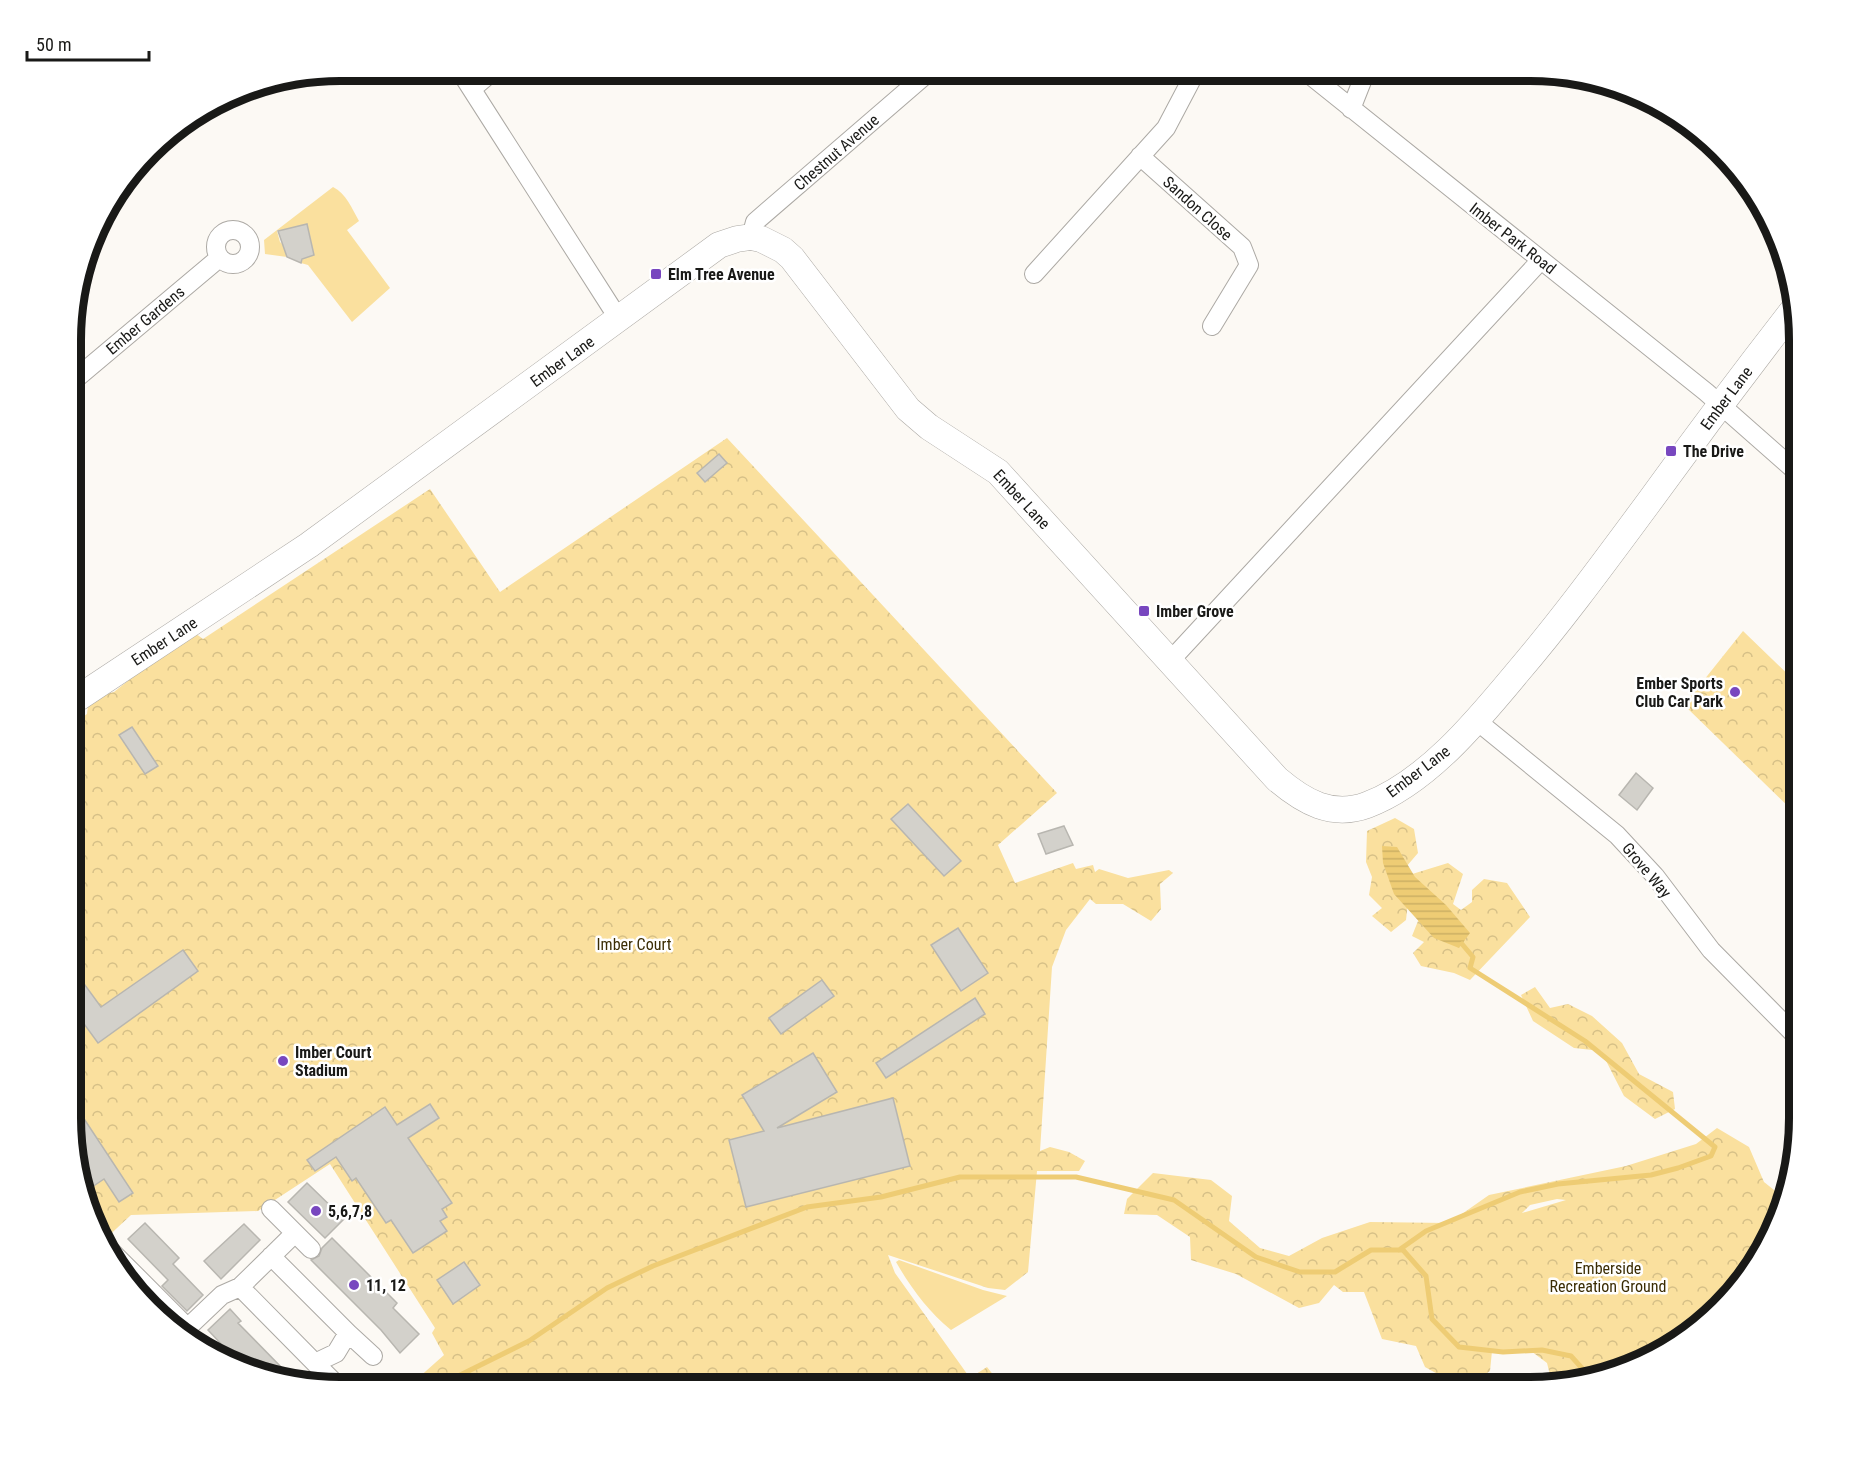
<svg xmlns="http://www.w3.org/2000/svg" width="1870" height="1458" viewBox="0 0 1870 1458" font-family="'Roboto Condensed',sans-serif">
	<style>
		.green { fill: #fae09e }
		.forest { fill: url(#forest-crowns); fill-rule: evenodd }
		.water { fill: url(#water-rules) }
		.lines { fill: none; stroke-linecap: round; stroke-linejoin: round }
		.stream { stroke: #eecc74; stroke-width: 5 }
		.building { fill: #d3d1cb; stroke: #b8b6b0; stroke-width: 1.5 }
		.street-casing { stroke: #aca9a4; stroke-width: 20 }
		.secondary-casing { stroke: #aca9a4; stroke-width: 27 }
		.street { stroke: #fff; stroke-width: 18 }
		.secondary { stroke: #fff; stroke-width: 26 }
		.poi-dot { fill: #7847bf; stroke: #fff; stroke-width: 2 }
		.labels { text-anchor: middle; stroke-width: 5; stroke-linejoin: round; paint-order: stroke }
		.street-label { font-size: 16px; fill: #191917; stroke: #fff }
		.poi-label { font-size: 16px; font-weight: bold; fill: #191917; stroke: #fff; text-anchor: start }
		.park-label { font-size: 16px; fill: #3a2c04; stroke: #fff }
		.rim { fill: none; stroke: #191917; stroke-width: 8 }
	</style>
	<defs>
		<pattern id="forest-crowns" width="20" height="18" patternUnits="userSpaceOnUse" patternTransform="scale(1.5)"><rect width="20" height="18" fill="#fae09e"/><path d="M2 6a3 3 0 1 1 6 0M12 15a3 3 0 1 1 6 0" fill="none" stroke="#d6c087"/></pattern>
		<pattern id="water-rules" width="6" height="5" patternUnits="userSpaceOnUse" patternTransform="scale(1.5)"><rect width="6" height="5" fill="#eecc74"/><path d="M0 2.5h6" fill="none" stroke="#ccaf64"/></pattern>
	</defs>
	<rect width="100%" height="100%" fill="#fcf9f4"/>
	<path class="green" d="M333,187c13,6 19,22 26,34l-12,9 43,58 -38,34 -44,-57 -7,-2 3,-7 1,2 9,-3 -7,-30 -30,6 3,11 9,8 -2,7 -22,-3 -1,-14z
		M899,1260l84,30 24,6 -56,34c-23,-19 -40,-42 -55,-68z"/>
	<path class="forest" d="M727,438l330,355 -59,52 17,38 58,-20 3,6 17,-4 2,7 4,-3 29,9 41,-8 4,3 -13,11 1,25 -10,12 -28,-17h-27l-6,-5 -24,31 -14,37 -12,184 10,-4 19,5 16,9 -6,10h-42l-9,101 -23,18 -17,-2 -100,-33 7,18 75,105 17,-11 16,20h-595l36,-32 -12,-22 3,-5 -105,-164 -72,47 -127,4 -29,27 -4,-5 -27,-101 1,-412 15,-10 1,-9 10,-9 16,-4 77,-62 12,9 227,-150 70,103z
		M1743,631l56,54v132l-115,-112z
		M1395,818l19,11 4,24 -12,14 3,8 39,-12 15,11 -10,30 8,6 11,-8v-12l12,-11 23,4 23,34 -60,63 -16,-7 -33,-7 -8,-13 11,-11 -12,-6 16,-40 -19,-3 -3,27 -15,12 -19,-16 10,-8 -13,-13 3,-18 -6,-15 1,-31z
		M1535,987l15,21 18,-4 24,12 30,27 17,31 34,18 2,17 -20,10 -31,-23 -23,-45 -27,-3 -41,-27 -12,-26z
		M1717,1128l32,19 15,35 20,16 -5,23 -47,75 -99,71 -81,16 -5,-20 -16,-12h-39l-2,20 -22,16 -25,-10 -18,-10 -9,-21 -34,-7 -18,-47h-21l-9,-7 -15,18 -20,5 -63,-34 -45,-14 -1,-23 -33,-22 -33,-1 3,-15 26,-26 58,7 21,16 -3,25 31,27 29,8 33,-18 48,-16 79,1 40,-28 137,-29 70,-22zM1557,1199l9,1 -44,13 8,-8z"/>
	<path class="water" d="M1382,846l15,1 18,30 31,28 24,28 -11,15 -25,-10 -40,-44 -11,-31z"/>
	<g class="lines">
		<path class="stream" d="M1399,1250l27,-19 94,-39 38,-8 93,-9 27,-7 33,-12 4,-9 -130,-106 -115,-73 3,-11 -11,-13
			M436,1387l93,-46 78,-53 46,-22 154,-59 74,-10 79,-20h116l98,23 82,57 44,15h35l36,-22h32l23,26 6,43 27,28 44,5 39,-2 29,6 18,20"/>
	</g>
	<path class="building" d="M307,224l7,31 -12,4 -1,4 -14,-6 -9,-26z
		M719,454l8,9 -22,19 -8,-9z
		M132,727l26,39 -13,8 -26,-39z
		M1636,773l17,15 -16,22 -18,-15z
		M908,804l53,57 -17,15 -53,-57z
		M1064,826l9,19 -27,9 -8,-20z
		M958,928l30,45 -27,18 -30,-46z
		M183,950l15,21 -100,72 -27,-37v-40l30,41z
		M822,980l12,16 -53,38 -12,-16z
		M975,998l10,16 -99,64 -10,-15z
		M813,1053l24,39 -60,36 116,-30 17,68 -164,41 -17,-67 35,-9 -22,-36z
		M71,1099l62,94 -14,9 -15,-23 -18,12 -15,-55z
		M430,1104l9,14 -31,20 44,65 -10,6 5,8 -7,4 7,10 -34,22 -22,-33 -5,3 -30,-45 -4,3 -16,-24 -21,14 -8,-11 78,-53 12,18z
		M307,1183l37,36 -19,19 -37,-36z
		M145,1223l34,35 -6,6 30,31 -16,16 -25,-25 6,-6 -40,-41z
		M244,1224l16,16 -39,39 -17,-18z
		M332,1238l65,65 -4,5 26,26 -19,19 -19,-23 -70,-70 8,-4 3,-8z
		M464,1262l16,23 -27,19 -16,-24z
		M230,1309l11,12 -3,2 46,47 -7,6 -36,-8 -19,-19 2,-2 -16,-17z"/>
	<g class="lines">
		<defs>
			<path id="street" d="M460,71l151,236 10,12
				M1305,71l401,321 93,82
				M472,89l21,-18
				M1351,109l15,-38
				M1140,156l102,91 7,18 -37,61
				M216 247a17 17 0 1 1 34 0a17 17 0 1 1-34 0Z
				M751,237l4,-15 175,-151
				M1034,274l132,-146 30,-57
				M73,381l145,-122
				M1170,661l371,-401
				M1477,721l140,114 38,41 56,74 88,89
				M271,1209l40,40
				M111,1251l76,76
				M240,1287l75,76 21,-10 12,-20 -77,-77
				M182,1333l40,-38 18,-8 55,-54
				M348,1333l25,23
				M315,1363l21,21"/>
			<path id="secondary" d="M72,702l237,-157 410,-300 18,-6 14,-2 10,2 22,11 9,8 116,151 21,18 69,45 279,307c27,23 55,39 90,26 59,-22 110,-84 149,-131 47,-55 90,-114 133,-172 47,-65 95,-129 144,-192"/>
		</defs>
		<use href="#street" class="street-casing"/>
		<use href="#secondary" class="secondary-casing"/>
		<use href="#street" class="street"/>
		<use href="#secondary" class="secondary"/>
	</g>
	<g class="poi-dot">
		<rect x="650" y="268" width="12" height="12" rx="3"/>
		<rect x="1665" y="445" width="12" height="12" rx="3"/>
		<rect x="1138" y="605" width="12" height="12" rx="3"/>
		<circle cx="1735" cy="692" r="6"/>
		<circle cx="283" cy="1061" r="6"/>
		<circle cx="316" cy="1211" r="6"/>
		<circle cx="354" cy="1285" r="6"/>
	</g>
	<g class="labels">
		<g class="street-label">
			<text transform="translate(836 152) rotate(-41)" y="6">Chestnut Avenue</text>
			<text transform="translate(1198 208) rotate(42)" y="6">Sandon Close</text>
			<text transform="translate(1513 238) rotate(38)" y="6">Imber Park Road</text>
			<text transform="translate(145 320) rotate(-40)" y="6">Ember Gardens</text>
			<text transform="translate(562 361) rotate(-36)" y="6">Ember Lane</text>
			<text transform="translate(1726 398) rotate(-53)" y="6">Ember Lane</text>
			<text transform="translate(1022 499) rotate(47)" y="6">Ember Lane</text>
			<text transform="translate(164 641) rotate(-33)" y="6">Ember Lane</text>
			<text transform="translate(1418 771) rotate(-37)" y="6">Ember Lane</text>
			<text transform="translate(1647 870) rotate(50)" y="6">Grove Way</text>
		</g>
		<g class="poi-label">
			<text x="668" y="280">Elm Tree Avenue</text>
			<text x="1683" y="457">The Drive</text>
			<text x="1156" y="617">Imber Grove</text>
			<text x="1723" y="689" text-anchor="end">Ember Sports<tspan x="1723" dy="18">Club Car Park</tspan></text>
			<text x="295" y="1058">Imber Court<tspan x="295" dy="18">Stadium</tspan></text>
			<text x="328" y="1217">5,6,7,8</text>
			<text x="366" y="1291">11, 12</text>
		</g>
		<g class="park-label">
			<text x="634" y="950">Imber Court</text>
			<text x="1608" y="1274">Emberside<tspan x="1608" dy="18">Recreation Ground</tspan></text>
		</g>
	</g>
	<path d="M0 0H1870V1458H0ZM340 81H1530A259 259 0 0 1 1789 340V1118A259 259 0 0 1 1530 1377H340A259 259 0 0 1 81 1118V340A259 259 0 0 1 340 81Z" fill="#fff" fill-rule="evenodd"/>
	<path class="rim" d="M340 81H1530A259 259 0 0 1 1789 340V1118A259 259 0 0 1 1530 1377H340A259 259 0 0 1 81 1118V340A259 259 0 0 1 340 81Z"/>
	<path d="M27 51v9h122v-9" fill="none" stroke="#191917" stroke-width="3"/>
	<text x="36" y="51" font-size="18" fill="#191917" stroke="#ffffff" stroke-width="4.5" paint-order="stroke">50 m</text>
</svg>
